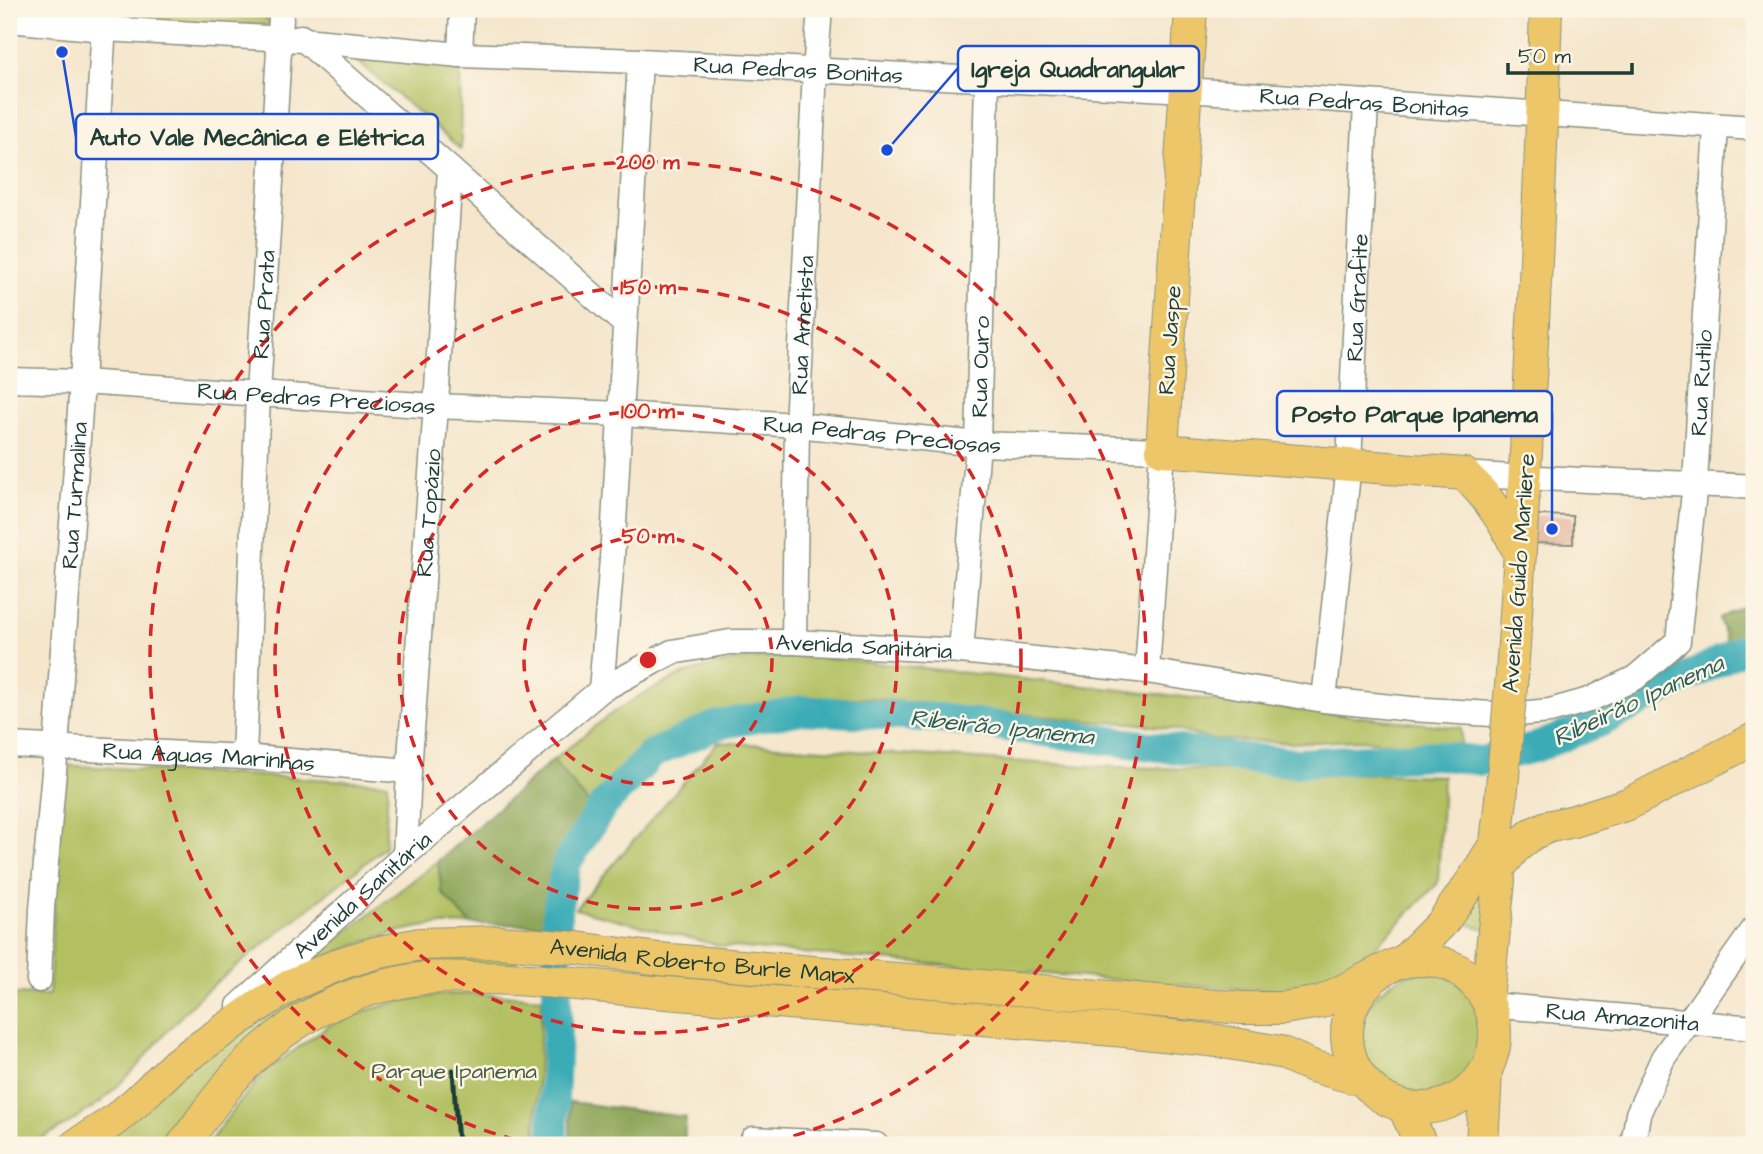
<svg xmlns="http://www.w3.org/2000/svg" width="1763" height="1154" viewBox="0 0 1763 1154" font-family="'Architects Daughter',sans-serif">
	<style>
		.green { fill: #b2c062; stroke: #687e4b; stroke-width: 2 }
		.forest { fill: #8da658; stroke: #567246; stroke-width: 2 }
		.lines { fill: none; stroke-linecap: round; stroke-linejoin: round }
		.river { stroke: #3bacb6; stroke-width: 30 }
		.building { fill: #e0af99 }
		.minor-casing { stroke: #8a9280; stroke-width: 27 }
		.major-casing { stroke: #8a9280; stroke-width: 34 }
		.minor { stroke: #fff; stroke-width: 24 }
		.major { stroke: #ecc669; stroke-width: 32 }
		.rail { stroke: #1f3d34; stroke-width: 5 }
		.major-bridge-casing { stroke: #8a9280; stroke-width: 34; stroke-linecap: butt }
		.major-bridge { stroke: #ecc669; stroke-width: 32 }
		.ring { fill: none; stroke: #d62828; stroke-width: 3.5; stroke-dasharray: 12 9 }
		.labels { text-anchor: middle; stroke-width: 5; stroke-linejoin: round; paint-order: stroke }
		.street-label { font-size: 23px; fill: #1f3d34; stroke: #fcf5e5 }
		.park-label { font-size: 23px; fill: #445e40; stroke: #fcf5e5 }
		.water-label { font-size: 24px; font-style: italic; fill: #275e5b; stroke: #fcf5e5 }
		.centre { fill: #d62828; stroke: #fcf5e5; stroke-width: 3.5 }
		.ring-label { font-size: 21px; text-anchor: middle; font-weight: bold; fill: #d62828; stroke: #fcf5e5; stroke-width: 5; stroke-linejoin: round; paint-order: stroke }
		.leader { fill: none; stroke: #1d4ed8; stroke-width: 2.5 }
		.callout-dot { fill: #1d4ed8; stroke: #fcf5e5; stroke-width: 2.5 }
		.callout { fill: #fcf5e5; stroke: #1d4ed8; stroke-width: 2.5 }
		.callout-label { font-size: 24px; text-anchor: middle; font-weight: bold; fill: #1f3d34 }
	</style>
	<rect width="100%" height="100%" fill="#fcf5e5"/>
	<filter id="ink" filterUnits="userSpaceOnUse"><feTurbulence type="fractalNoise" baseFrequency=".0143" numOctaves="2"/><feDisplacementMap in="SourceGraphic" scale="14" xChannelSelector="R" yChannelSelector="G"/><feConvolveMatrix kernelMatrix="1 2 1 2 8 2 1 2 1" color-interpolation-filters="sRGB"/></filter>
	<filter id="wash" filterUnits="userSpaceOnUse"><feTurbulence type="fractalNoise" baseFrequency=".00686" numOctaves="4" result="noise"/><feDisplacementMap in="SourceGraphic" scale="28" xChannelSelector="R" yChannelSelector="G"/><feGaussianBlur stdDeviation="1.57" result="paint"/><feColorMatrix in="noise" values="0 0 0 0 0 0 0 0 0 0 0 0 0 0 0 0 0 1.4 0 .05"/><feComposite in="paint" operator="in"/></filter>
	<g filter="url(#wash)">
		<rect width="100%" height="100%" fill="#f5e6cc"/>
		<path class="green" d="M118,9h138l17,16h-156z
			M343,49l117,10 1,90z
			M785,656l56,3 620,69v20l-56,-3 -43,-5 -69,3 -84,-4 -31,-9 -45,-7 -36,-1 -228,-24h-43l-56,8 -53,10 -48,17 -31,18 -27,25 -21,29 -37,-45 55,-44 31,-20 44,-22 49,-13z
			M718,742l366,24 359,10 -5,107 -82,84 -68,25 -136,-9 -431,-37 -146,-37z
			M61,765l327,18 -3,64 -183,147 -35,37 -33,39 -32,31 -36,24 -28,15 -14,5h-15v-151l40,1z
			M1494,859l-4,71 -36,-9z
			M438,861l4,32 29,31c-14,1 -30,0 -44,2 -48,7 -91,27 -135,48z
			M518,954l-1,10 -191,30 -157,151h-76l115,-93 113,-67 101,-30z
			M1362 1036a63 63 0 1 1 126 0a63 63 0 1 1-126 0Z
			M445,994l56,1 41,3 -7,147h-328l30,-40 29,-34 62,-45 40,-16 36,-10z"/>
		<path class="forest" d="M1754,601v29l-27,13 -8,-25z
			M553,760l37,45 -38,62 -10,58 -71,-1 -29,-31 -4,-32z
			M570,1102l116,15 -2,28h-114z"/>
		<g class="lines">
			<path class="river" d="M552,1145l5,-112v-124l10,-47 36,-56 49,-52 65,-29 85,-15 137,8 295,39 63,6 138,-8 46,6 53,-13 69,-27 151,-78"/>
		</g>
		<g id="blocks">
			<path class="building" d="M1532,515l41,1v28l-41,-1z"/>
		</g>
	</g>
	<g filter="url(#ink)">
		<use href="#blocks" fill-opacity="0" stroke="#8a9280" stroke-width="2"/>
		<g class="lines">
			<defs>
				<g id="minor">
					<path id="s1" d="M9,20l95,9 200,11 156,15 180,6 546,29 568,38"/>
					<path d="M301,37l324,287"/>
					<path d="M460,55l2,-46"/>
					<path id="s2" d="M9,380l73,2 354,24 184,8 177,11 181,19 184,6 -15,221"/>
					<path d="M1464,474c97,7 194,7 290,13"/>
					<path id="s3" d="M794,642l3,-217 18,-354 5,-62"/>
					<path id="s4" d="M961,651l17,-207 9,-364"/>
					<path d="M601,690l11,-131 28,-498"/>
					<path id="s5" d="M1324,700l25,-236 17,-362"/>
					<path id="s6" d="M9,745l235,12 165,14"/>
					<path id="s7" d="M244,757l14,-363 23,-376"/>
					<path id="s8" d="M405,855l4,-84 27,-365 14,-237"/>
					<path id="s9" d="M39,980l3,-71 14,-161 26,-366 23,-373"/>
					<path id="s10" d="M1490,1005l264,23"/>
					<path id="s11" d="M239,1006l166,-151 196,-165 71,-38 58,-10h64l167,9 186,20 177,29 87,9 97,6 42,-4 39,-11 46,-22 43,-37 17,-158 21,-357"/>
					<path d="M752,1145l1,-6 123,6"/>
					<path d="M1633,1145l5,-31 25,-56 91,-129"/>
				</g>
				<g id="major">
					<path d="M1191,9l-29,441 302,24c25,23 42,49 56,80"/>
					<path d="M1512,674c15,-221 27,-443 34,-665"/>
					<path d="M1499,868l15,-19 18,-15 15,-7 27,-6 54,-17 126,-65"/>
					<circle cx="1421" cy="1034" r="74"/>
					<path d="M1403,962l39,-39 32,-45 22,-35"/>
					<path d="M1487,999l12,-118 -3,-38 5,-44"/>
					<path d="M1404,1107l17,38"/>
					<path id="s12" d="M76,1145l36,-23 23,-19 41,-39 85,-60 32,-20 49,-21 33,-10 45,-9 78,-2 79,6 82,11 583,49h41l38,-6 60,-31"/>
					<path d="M183,1145c23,-31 45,-65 74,-91 46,-43 105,-68 168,-76 15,-2 32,0 48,0 60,0 121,8 181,14l472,39 92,10 62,11 32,14 50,14"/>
					<path d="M1482,1145l4,-73"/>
				</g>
			</defs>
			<use href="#minor" class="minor-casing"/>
			<use href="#major" class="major-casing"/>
			<use href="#minor" class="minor"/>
			<use href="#major" class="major"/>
			<path class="rail" d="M453,1070l5,75"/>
			<defs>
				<path id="major-bridge" d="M1501,799l11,-125"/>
			</defs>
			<use href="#major-bridge" class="major-bridge-casing"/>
			<use href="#major-bridge" class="major-bridge"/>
		</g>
	</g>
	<g class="ring">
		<circle cx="648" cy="660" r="124"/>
		<circle cx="648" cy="660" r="249"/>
		<circle cx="648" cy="660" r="373"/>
		<path d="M536 1145A498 498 0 1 1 760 1145"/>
	</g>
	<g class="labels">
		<g class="street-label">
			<text dy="8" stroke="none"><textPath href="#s1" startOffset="791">Rua Pedras Bonitas</textPath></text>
			<text dy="8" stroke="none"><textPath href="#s1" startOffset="1358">Rua Pedras Bonitas</textPath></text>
			<text dy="8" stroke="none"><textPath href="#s5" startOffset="404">Rua Grafite</textPath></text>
			<text dy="8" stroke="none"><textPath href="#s7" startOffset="453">Rua Prata</textPath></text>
			<text dy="8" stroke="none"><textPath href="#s3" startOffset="317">Rua Ametista</textPath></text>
			<text transform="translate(1169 340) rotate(-86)" y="8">Rua Jaspe</text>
			<text dy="8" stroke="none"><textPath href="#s4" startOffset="285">Rua Ouro</textPath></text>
			<text dy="8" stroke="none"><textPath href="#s11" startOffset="1852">Rua Rutilo</textPath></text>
			<text dy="8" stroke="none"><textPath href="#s2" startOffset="308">Rua Pedras Preciosas</textPath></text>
			<text dy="8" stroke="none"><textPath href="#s2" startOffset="875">Rua Pedras Preciosas</textPath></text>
			<text dy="8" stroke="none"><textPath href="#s9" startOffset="486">Rua Turmalina</textPath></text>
			<text dy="8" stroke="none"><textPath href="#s8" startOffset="343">Rua Topázio</textPath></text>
			<text transform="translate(1518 573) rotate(-86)" y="8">Avenida Guido Marliere</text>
			<text dy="8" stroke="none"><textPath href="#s11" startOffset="754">Avenida Sanitária</textPath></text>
			<text dy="8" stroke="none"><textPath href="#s6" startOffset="200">Rua Águas Marinhas</textPath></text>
			<text dy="8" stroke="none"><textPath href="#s11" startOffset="166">Avenida Sanitária</textPath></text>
			<text dy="8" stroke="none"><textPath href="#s12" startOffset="688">Avenida Roberto Burle Marx</textPath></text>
			<text dy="8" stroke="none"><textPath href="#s10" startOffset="133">Rua Amazonita</textPath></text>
		</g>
		<g class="park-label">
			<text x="454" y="1078">Parque Ipanema</text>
		</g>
		<g class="water-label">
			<text transform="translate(1638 700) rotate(-25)" y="8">Ribeirão Ipanema</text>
			<text transform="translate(1002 727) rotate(6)" y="8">Ribeirão Ipanema</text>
		</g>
	</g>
	<circle cx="648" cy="660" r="10" class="centre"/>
	<g class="ring-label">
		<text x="648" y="169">200 m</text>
		<text x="648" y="294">150 m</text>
		<text x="648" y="418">100 m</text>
		<text x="648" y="543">50 m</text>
	</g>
	<path class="leader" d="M887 150L958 68M62 52L76 137M1552 529L1552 413"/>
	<g class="callout-dot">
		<circle cx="887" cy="150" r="7"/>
		<circle cx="62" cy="52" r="7"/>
		<circle cx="1552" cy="529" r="7"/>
	</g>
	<g class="callout">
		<rect x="958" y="46" width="241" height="45" rx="7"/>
		<rect x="76" y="114" width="362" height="45" rx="7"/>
		<rect x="1277" y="391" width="275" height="45" rx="7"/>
	</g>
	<g class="callout-label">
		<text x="1078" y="77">Igreja Quadrangular</text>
		<text x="257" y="145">Auto Vale Mecânica e Elétrica</text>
		<text x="1415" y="422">Posto Parque Ipanema</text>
	</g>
	<rect width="1763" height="1154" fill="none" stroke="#fcf5e5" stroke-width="35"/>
	<path d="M1508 63v10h124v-10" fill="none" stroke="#1f3d34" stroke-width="3.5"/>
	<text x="1518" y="63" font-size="21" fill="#1f3d34" stroke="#fcf5e5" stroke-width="5" paint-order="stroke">50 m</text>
</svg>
